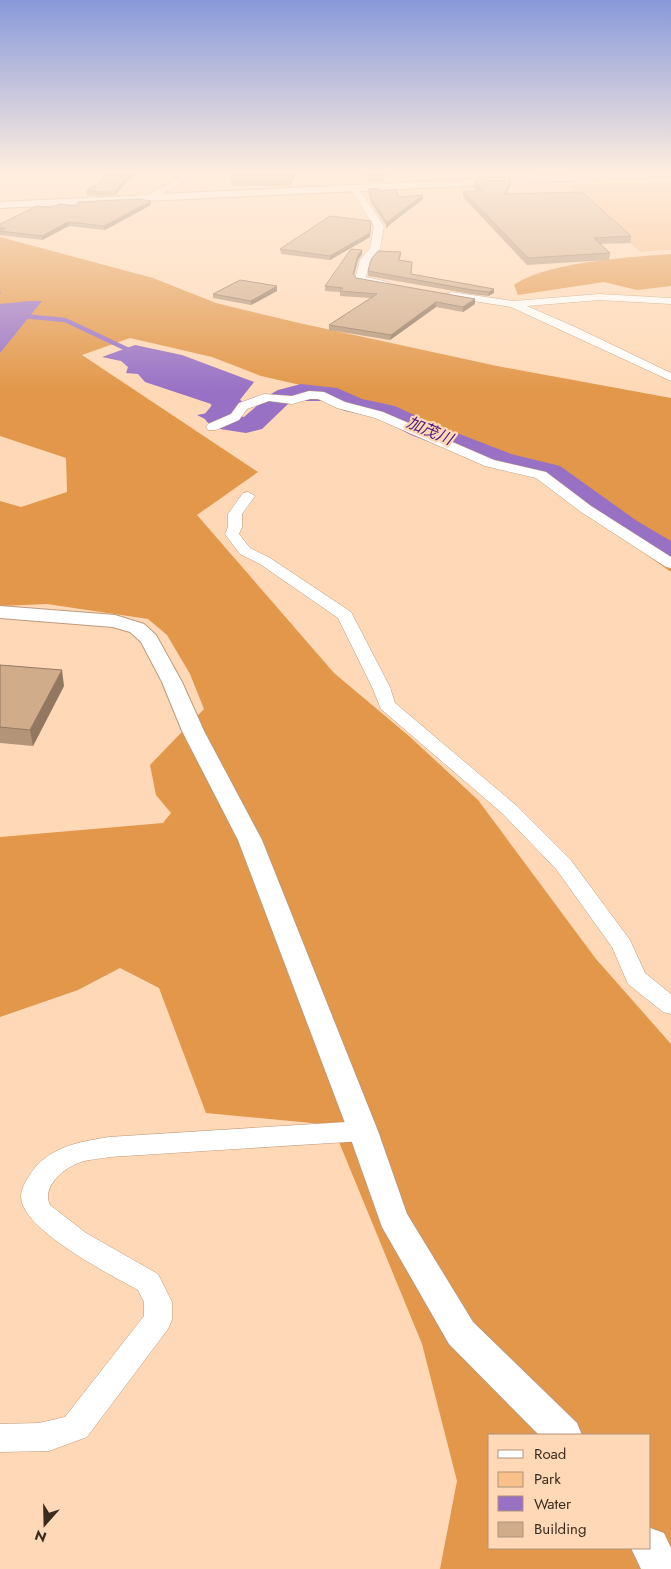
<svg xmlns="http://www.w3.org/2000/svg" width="671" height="1569" viewBox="0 0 671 1569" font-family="Jost,'Noto Sans JP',sans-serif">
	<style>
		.green { fill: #f9c08a }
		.forest { fill: #e2974a; fill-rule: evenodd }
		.water { fill: #9871c5 }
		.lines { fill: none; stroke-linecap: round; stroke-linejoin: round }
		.stream { stroke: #9871c5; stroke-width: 4.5 }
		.river { fill: #9871c5; fill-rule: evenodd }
		.minor-casing { stroke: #bd9a7a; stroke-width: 1 }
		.tertiary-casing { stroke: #bd9a7a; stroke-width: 2 }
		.path-far1 { stroke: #a38970; stroke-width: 1; stroke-dasharray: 1 2; stroke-linecap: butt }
		.path { stroke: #a38970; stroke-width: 2; stroke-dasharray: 1 2.5; stroke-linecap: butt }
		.minor { fill: #fff; fill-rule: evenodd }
		.tertiary { fill: #fff; fill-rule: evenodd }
		.wall { fill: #b39478 }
		.shaded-wall { fill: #927861 }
		.building { fill: #d0ac8b; stroke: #927861 }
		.labels { text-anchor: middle; stroke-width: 4.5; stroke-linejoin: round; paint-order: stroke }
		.far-water-label { font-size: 16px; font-style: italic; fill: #4f167c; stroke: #ffd9b7 }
	</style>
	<rect width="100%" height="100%" fill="#ffd9b7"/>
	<path class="green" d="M671,181v69l-31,2 -72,-67z"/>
	<path class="forest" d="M0,237l153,41 63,25 83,20 198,43 174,32v174l-136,-96 -154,-65 -54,-20 -66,-15 -49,-19 -82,-19 -48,17 176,117 -61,43 137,158 75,63 69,64 118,159 75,85v525h-231l17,-88 -35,-137 -90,-219 -126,-12 -47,-125 -39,-20 -42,22 -78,27v-180l163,-14 8,-10 -15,-18 -6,-30 54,-56 -14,-35 -23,-39 -19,-16 -101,-15 -47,2v-105l21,6 46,-15 -1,-34 -66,-22zM490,1435h160v113h-160z
		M671,254v32l-34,4 -33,-8 -86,13 -4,-10c32,-23 117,-28 157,-31z"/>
	<path class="water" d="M29,301h13l-42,52v-49z
		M135,345l47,10 72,27 -26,33 -15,8 -16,-8 16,-3 -2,-8 -66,-22 -7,-8 -12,-1 2,-6 -7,-6 -19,-4z"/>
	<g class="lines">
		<path class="stream" d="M22,316l43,4 68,32"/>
		<path class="river" d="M211,384c11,3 24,8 31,18l-10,12 12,3 25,-22 9,-5 23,-6 36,4 25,11 33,7 36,17 80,31 49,12 77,55 34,20v23l-11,-2 -45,-29 -75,-55 -49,-12 -80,-31 -33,-17 -33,-7 -22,-10h-28l-8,4 -25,24 -16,4 -26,-4 -13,-7 -4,-6 10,-12 -11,-7 -4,-5 4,-5z"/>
		<defs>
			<path id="minor" d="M354,185l3,1 27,40 -4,23 -10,12 -4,16 22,5v4l-28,-4 -5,-3 5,-19 10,-12 4,-22 -24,-38z
				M451,292l63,9 85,-7 72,4v6l-72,-4 -72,6 46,20 98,47v8l-160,-74 -64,-10 -1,-2z
				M309,391l15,1 21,10 38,10 111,48 52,12 45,34 80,51v11l-5,-1 -85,-55 -45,-34 -51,-12 -110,-48 -38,-10 -19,-9h-8l-18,5 -23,-3 -22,8 -8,11 -23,10h-8l-2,-3 2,-3 23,-10 8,-11 25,-9 28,2z
				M248,492l7,4 -13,18v13l-3,7 11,14 20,10 81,54 39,75 5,16 122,103 53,53 60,81 15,33 26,21v20l-8,-2 -35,-28 -16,-37 -56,-78 -53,-55 -122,-105 -9,-22 -34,-69 -78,-54 -20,-10 -15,-20 3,-7v-13l15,-21z
				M363,1121l9,3 3,7 -3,7 -9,3 -254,16c-9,2 -19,2 -28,5 -16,5 -40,24 -31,43l36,28 72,41 14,28v18l-4,9 -81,108 -38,14 -49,1v-28l39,-1 26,-6 79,-101v-14l-6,-12c-27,-15 -116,-60 -117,-93 0,-8 4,-14 8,-21 18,-29 49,-34 80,-39z"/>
			<path id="tertiary" d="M191,171h12l-41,23 488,-23h21v5l-671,32v-6l148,-7z
				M0,606l115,9 29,9 12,11 26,47 22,49 58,109 116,291 29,83 66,108 104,101 5,12h-43l-90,-91 -67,-117 -34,-96 -110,-291 -56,-109 -20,-49 -21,-40 -11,-10 -17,-5 -113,-9z
				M650,1528l14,5 7,15v21h-30l-10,-21h19z"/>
		</defs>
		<use href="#minor" class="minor-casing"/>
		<use href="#tertiary" class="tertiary-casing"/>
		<path class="path-far1" d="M0,293h3"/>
		<path class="path" d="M0,293h3"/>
		<use href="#minor" class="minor"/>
		<use href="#tertiary" class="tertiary"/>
	</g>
	<path class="wall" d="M111,171h26l-22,24 -28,1 -1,-4 10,-6z
		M232,171h66l-8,15h-58z
		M366,171h20l-3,11h-15z
		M511,180v6l-5,8 125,42v7l-31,1 10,9 -1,7 -82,5 -64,-68v-6h13l-3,-4 1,-6z
		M369,189l30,8 24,2 -35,27v1l-2,1v-3l-15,-22z
		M151,201v4l-46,25 -36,-4 -27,14 -42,-5v-11l52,-16z
		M370,237l-40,23 -49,-6 -1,-5z
		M362,250v4l-4,6 -4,15 2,3 119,21v5l-12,8 -27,-5 -46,33 -61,-10v-5l42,-27 -31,-2v-4l-15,-1v-5z
		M401,252v4l-2,4 12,14 83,19 -6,3 -17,-2 -103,-18v-5z
		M277,291l-26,14 -38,-7v-4z
		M0,665l64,21 -31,60 -33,-3z"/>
	<path class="shaded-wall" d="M133,171h4l-22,24v-4z
		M295,171h3l-8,15v-5z
		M385,171h1l-3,11v-4z
		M511,180v6l-8,14 1,-6z
		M423,195v4l-35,27v1l-2,1v-5z
		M151,201v4l-46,25 -1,-4z
		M371,221l-1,16 -40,23v-4z
		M68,222l1,4 -27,14v-4z
		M362,250v4l-4,6 -5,19v-5l5,-19z
		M277,286v5l-26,14v-4z
		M494,289v4l-6,3 1,-4z
		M475,299v5l-12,8v-5z
		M436,302v5l-46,33 1,-5z
		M62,670l2,16 -31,60 -3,-16z"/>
	<path class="building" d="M111,171h22l-18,20 -29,1 6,-6h4z
		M232,171h63l-5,10h-59z
		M367,171h18l-2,7 -15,1z
		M511,180l-7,14 78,-2 49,44 -37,2 16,15 -82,5 -65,-67h19l-8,-10z
		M379,188l-1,3 18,-1 3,7 24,-2 -37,28h2l-2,1v-3l-15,-22 -2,-10z
		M139,199l12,2 -47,25 -36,-4 -26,14 -42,-5 5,-3h-5v-4l37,-18 15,2 7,-4 16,2 3,-4z
		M330,216l41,5 -1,12 -40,23 -50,-7z
		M351,249l11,1 -4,5 -5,19 3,4 119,21 -12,8 -27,-5 -45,33 -62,-10 48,-31 -37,-3 3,-3 -18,-2z
		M378,251l23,1 -3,8 14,2 -1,12 83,15 -5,3 -17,-2 -104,-19 4,-13z
		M240,280l37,6 -26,15 -38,-7z
		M0,665l62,5 -32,60 -30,-3z"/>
	<linearGradient id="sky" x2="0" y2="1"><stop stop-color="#8899da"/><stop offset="0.44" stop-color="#ffeedf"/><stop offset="1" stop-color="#ffeedf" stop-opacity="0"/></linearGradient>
	<rect width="671" height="391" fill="url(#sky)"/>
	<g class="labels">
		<g class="far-water-label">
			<text transform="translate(430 430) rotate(23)" y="6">加茂川</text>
		</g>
	</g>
	<rect x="488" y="1434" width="162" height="115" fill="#ffd9b7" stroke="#b0947a"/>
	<rect x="498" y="1450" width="25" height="8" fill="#ffffff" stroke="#b0947a"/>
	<text x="534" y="1459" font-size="15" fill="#3a2c1e">Road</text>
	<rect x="498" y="1472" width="25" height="15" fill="#f9c08a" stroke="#b0947a"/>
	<text x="534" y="1484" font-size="15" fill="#3a2c1e">Park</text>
	<rect x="498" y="1496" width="25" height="15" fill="#9871c5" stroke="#b0947a"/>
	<text x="534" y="1509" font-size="15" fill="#3a2c1e">Water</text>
	<rect x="498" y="1522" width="25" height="15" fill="#d0ac8b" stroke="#b0947a"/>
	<text x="534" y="1534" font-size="15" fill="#3a2c1e">Building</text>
	<g transform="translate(45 1524) rotate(200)" stroke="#ffd9b7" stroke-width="4" paint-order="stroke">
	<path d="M0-4L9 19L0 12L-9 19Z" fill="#3a2c1e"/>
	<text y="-8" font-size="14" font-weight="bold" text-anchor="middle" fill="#3a2c1e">N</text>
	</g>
</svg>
